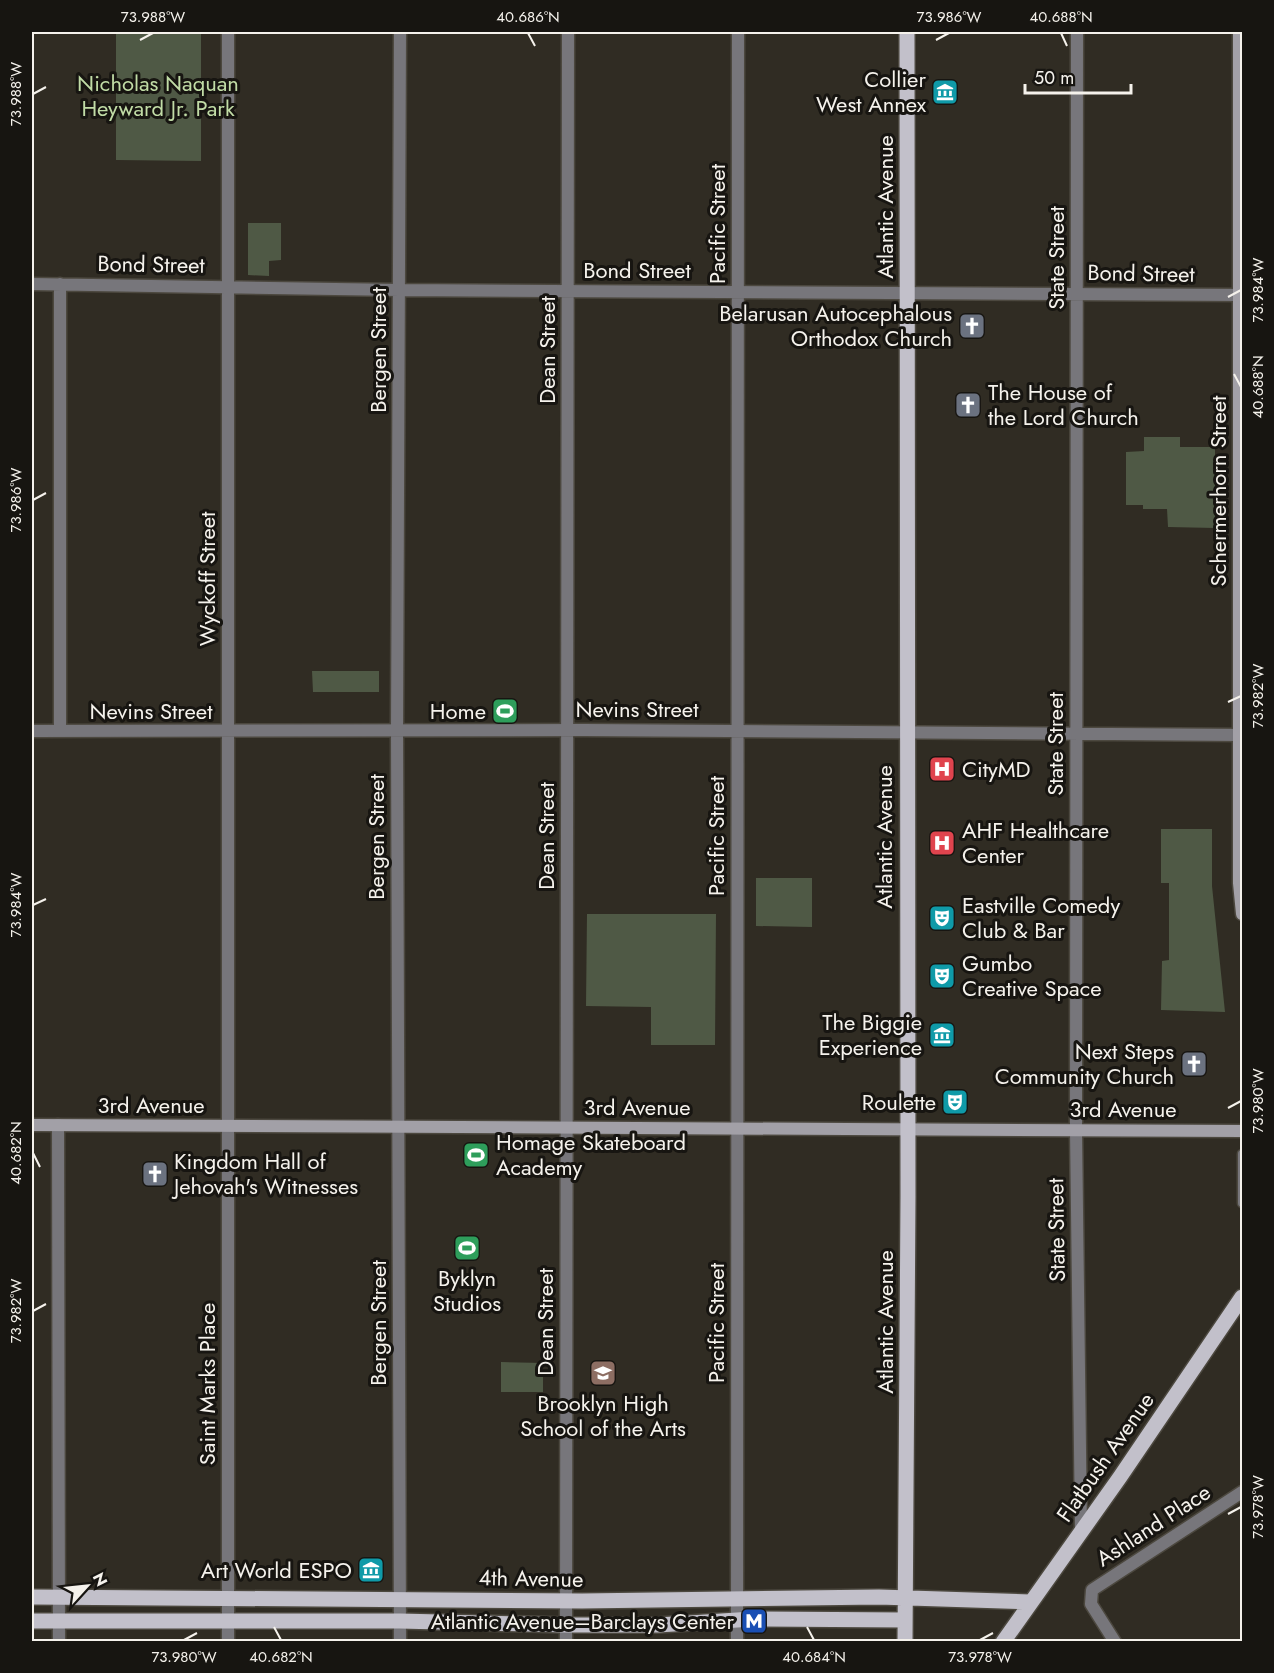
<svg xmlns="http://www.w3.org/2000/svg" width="1274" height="1673" viewBox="0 0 1274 1673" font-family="Jost,sans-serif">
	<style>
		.green { fill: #4f5945 }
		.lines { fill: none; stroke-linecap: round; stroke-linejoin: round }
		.pedestrian-casing { stroke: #4c483f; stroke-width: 11 }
		.minor-casing { stroke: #4c483f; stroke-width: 15 }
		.secondary-casing { stroke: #4c483f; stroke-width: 15 }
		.primary-casing { stroke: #4c483f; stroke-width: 18 }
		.pedestrian { stroke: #77767b; stroke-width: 8 }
		.minor { stroke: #77767b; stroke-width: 12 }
		.secondary { stroke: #a2a0a7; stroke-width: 12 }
		.primary { stroke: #c2c0ca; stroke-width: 15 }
		.ticks { fill: none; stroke: #f5f2ec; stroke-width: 2 }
		.labels { text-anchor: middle; stroke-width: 6; stroke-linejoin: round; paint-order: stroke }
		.poi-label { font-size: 22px; fill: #f5f2ec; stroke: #171511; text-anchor: end }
		.park-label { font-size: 22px; fill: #c1dca6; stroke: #171511 }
		.street-label { font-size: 22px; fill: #f5f2ec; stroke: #171511 }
		.neatline { fill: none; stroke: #f5f2ec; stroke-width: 2 }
		.ticks-label { font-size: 15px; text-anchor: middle; fill: #f5f2ec }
	</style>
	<rect width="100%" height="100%" fill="#302c23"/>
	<path class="green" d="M116,32h85v129l-85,-1z
		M248,223h33v37l-12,1v15l-21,-1z
		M1144,437h36v10h35v81l-47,-1 -1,-18h-24v-4h-17v-53l18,-1z
		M312,671h67v21h-66z
		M1161,829h51v57l13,126 -64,-2 1,-49 7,-1v-77h-8z
		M756,878h56v49l-56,-1z
		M587,914h129l-1,131h-64v-38l-65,-1z
		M501,1362l42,1v29h-42z"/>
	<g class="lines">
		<defs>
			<path id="pedestrian" d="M1242,1154v49"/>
			<path id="minor" d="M228,32v1610
				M400,32l-3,698 3,912
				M1077,32l-1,1098 5,399
				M32,284l367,6 843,5
				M32,731l552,-1 658,5
				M60,731v-447
				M58,1125l1,517
				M566,1642l2,-1610
				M737,1642l1,-1610
				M1115,1642l-24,-38 1,-14 150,-98"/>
			<path id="secondary" d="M1239,32v851l3,31
				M32,1125l1210,6"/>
			<path id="primary" d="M32,1597l550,4 297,-4 151,5
				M32,1621h368l166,4h92l95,-6 152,1
				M905,1642l3,-446 -1,-1164
				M1003,1642l117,-165 122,-180"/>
		</defs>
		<use href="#pedestrian" class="pedestrian-casing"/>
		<use href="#minor" class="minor-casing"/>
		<use href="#secondary" class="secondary-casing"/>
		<use href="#primary" class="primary-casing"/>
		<use href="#pedestrian" class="pedestrian"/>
		<use href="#minor" class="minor"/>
		<use href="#secondary" class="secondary"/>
		<use href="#primary" class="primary"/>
	</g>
	<path class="ticks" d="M528,33l7,13M1061,33l6,13M140,40l13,-7M936,40l13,-7M33,94l13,-7M1228,297l13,-7M1234,374l7,13M33,500l13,-7M1228,702l13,-6M33,905l13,-6M1228,1108l13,-7M33,1153l7,14M33,1311l13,-7M1228,1514l13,-7M274,1627l7,13M807,1627l7,13M184,1640l13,-7M980,1640l13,-7"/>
	<defs>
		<symbol id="museum-square" viewBox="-11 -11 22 22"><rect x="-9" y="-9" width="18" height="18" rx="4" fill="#0f9aa8" stroke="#171511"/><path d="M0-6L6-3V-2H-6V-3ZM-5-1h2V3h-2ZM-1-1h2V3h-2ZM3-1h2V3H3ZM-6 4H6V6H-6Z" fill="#fff"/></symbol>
		<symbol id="church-square" viewBox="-11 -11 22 22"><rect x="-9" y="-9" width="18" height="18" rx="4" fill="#6b7280" stroke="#171511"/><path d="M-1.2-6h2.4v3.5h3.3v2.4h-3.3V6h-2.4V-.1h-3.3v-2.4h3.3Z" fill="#fff"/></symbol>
		<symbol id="stadium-square" viewBox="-11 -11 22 22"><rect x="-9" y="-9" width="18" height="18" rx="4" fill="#2e9e5b" stroke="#171511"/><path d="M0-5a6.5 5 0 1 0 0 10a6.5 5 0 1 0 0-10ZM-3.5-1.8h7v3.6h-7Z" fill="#fff"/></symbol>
		<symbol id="hospital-square" viewBox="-11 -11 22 22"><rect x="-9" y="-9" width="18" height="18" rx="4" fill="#e0444e" stroke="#171511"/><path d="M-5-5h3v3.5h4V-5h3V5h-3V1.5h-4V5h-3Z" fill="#fff"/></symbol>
		<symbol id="theatre-square" viewBox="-11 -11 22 22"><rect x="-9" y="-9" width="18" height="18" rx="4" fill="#0f9aa8" stroke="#171511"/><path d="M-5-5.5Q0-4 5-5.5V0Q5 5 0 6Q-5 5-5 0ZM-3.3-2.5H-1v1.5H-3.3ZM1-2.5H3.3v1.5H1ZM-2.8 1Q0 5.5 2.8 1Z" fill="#fff"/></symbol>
		<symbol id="school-square" viewBox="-11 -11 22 22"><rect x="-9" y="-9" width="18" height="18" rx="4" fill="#8d6e63" stroke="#171511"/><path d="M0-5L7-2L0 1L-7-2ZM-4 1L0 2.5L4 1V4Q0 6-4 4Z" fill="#fff"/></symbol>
		<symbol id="metro-square" viewBox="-11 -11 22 22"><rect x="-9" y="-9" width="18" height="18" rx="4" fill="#1a4fb4" stroke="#171511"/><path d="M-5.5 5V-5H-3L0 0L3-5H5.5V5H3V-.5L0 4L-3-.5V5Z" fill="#fff"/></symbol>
	</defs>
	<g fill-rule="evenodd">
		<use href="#museum-square" x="930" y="77" width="30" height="30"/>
		<use href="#church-square" x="957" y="311" width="30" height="30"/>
		<use href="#church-square" x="953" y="390" width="30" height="30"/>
		<use href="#stadium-square" x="490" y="696" width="30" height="30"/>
		<use href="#hospital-square" x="927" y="754" width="30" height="30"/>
		<use href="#hospital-square" x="927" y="828" width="30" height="30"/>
		<use href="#theatre-square" x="927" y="903" width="30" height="30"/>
		<use href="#theatre-square" x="927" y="961" width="30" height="30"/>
		<use href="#museum-square" x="927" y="1020" width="30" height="30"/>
		<use href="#church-square" x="1179" y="1049" width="30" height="30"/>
		<use href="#theatre-square" x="940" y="1087" width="30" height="30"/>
		<use href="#stadium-square" x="461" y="1140" width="30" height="30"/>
		<use href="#church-square" x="140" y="1159" width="30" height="30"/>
		<use href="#stadium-square" x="452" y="1233" width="30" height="30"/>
		<use href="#school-square" x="588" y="1358" width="30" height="30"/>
		<use href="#museum-square" x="356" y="1555" width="30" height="30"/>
		<use href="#metro-square" x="739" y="1606" width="30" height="30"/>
	</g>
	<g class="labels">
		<g class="poi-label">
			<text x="926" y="87">Collier<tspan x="926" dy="25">West Annex</tspan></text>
			<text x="952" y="321">Belarusan Autocephalous<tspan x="952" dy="25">Orthodox Church</tspan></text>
			<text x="988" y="400" text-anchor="start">The House of<tspan x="988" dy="25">the Lord Church</tspan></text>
			<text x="486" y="719">Home</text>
			<text x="962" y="777" text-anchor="start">CityMD</text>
			<text x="962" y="838" text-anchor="start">AHF Healthcare<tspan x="962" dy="25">Center</tspan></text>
			<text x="962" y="913" text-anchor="start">Eastville Comedy<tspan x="962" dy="25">Club &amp; Bar</tspan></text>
			<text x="962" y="971" text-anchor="start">Gumbo<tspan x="962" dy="25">Creative Space</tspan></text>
			<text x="922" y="1030">The Biggie<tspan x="922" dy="25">Experience</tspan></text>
			<text x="1174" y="1059">Next Steps<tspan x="1174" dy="25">Community Church</tspan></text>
			<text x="936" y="1110">Roulette</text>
			<text x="496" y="1150" text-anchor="start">Homage Skateboard<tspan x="496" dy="25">Academy</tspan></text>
			<text x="174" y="1169" text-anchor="start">Kingdom Hall of<tspan x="174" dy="25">Jehovah's Witnesses</tspan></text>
			<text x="467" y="1286" text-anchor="middle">Byklyn<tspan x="467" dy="25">Studios</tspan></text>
			<text x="603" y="1411" text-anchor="middle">Brooklyn High<tspan x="603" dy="25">School of the Arts</tspan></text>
			<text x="352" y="1578">Art World ESPO</text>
			<text x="734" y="1629">Atlantic Avenue–Barclays Center</text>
		</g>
		<g class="park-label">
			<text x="158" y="91">Nicholas Naquan<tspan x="158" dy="25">Heyward Jr. Park</tspan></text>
		</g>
		<g class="street-label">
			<text transform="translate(885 207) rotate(-90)" y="8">Atlantic Avenue</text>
			<text transform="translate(717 224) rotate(-90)" y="8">Pacific Street</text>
			<text transform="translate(1056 258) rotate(-90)" y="8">State Street</text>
			<text transform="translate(151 264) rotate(1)" y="8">Bond Street</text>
			<text x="637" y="278">Bond Street</text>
			<text transform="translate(1141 273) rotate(1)" y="8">Bond Street</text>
			<text transform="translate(378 350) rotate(-90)" y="8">Bergen Street</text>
			<text transform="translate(547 350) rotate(-90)" y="8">Dean Street</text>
			<text transform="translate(1218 491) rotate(-90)" y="8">Schermerhorn Street</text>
			<text transform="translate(207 579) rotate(-90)" y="8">Wyckoff Street</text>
			<text x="637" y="717">Nevins Street</text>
			<text x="151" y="719">Nevins Street</text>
			<text transform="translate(1055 744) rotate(-90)" y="8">State Street</text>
			<text transform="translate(546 836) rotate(-90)" y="8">Dean Street</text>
			<text transform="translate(716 836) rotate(-90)" y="8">Pacific Street</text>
			<text transform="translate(376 837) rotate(-90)" y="8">Bergen Street</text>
			<text transform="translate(884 837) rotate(-90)" y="8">Atlantic Avenue</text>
			<text x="151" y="1113">3rd Avenue</text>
			<text x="637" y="1115">3rd Avenue</text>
			<text x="1123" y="1117">3rd Avenue</text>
			<text transform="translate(1056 1230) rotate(-91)" y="8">State Street</text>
			<text transform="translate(545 1322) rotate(-90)" y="8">Dean Street</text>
			<text transform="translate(885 1322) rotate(-90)" y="8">Atlantic Avenue</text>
			<text transform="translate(378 1323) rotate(-90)" y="8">Bergen Street</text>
			<text transform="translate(716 1323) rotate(-90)" y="8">Pacific Street</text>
			<text transform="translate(207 1384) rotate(-90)" y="8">Saint Marks Place</text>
			<text transform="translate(1105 1457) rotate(-55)" y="8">Flatbush Avenue</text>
			<text transform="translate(1153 1525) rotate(-33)" y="8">Ashland Place</text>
			<text transform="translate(531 1578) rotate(1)" y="8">4th Avenue</text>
		</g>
	</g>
	<rect width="1274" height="1673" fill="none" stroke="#171511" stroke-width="66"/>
	<g transform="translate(87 1586) rotate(63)" stroke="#171511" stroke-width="4.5" paint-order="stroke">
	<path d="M0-4.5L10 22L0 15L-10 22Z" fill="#f5f2ec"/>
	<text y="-9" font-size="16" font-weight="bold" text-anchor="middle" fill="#f5f2ec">N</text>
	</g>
	<path d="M1025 84v9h106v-9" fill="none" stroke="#f5f2ec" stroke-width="3"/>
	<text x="1034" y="84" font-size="18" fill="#f5f2ec" stroke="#171511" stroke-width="4.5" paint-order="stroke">50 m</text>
	<rect x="33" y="33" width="1208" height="1607" class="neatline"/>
	<g class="ticks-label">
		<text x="153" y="22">73.988°W</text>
		<text x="528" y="22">40.686°N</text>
		<text x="949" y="22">73.986°W</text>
		<text x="1061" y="22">40.688°N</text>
		<text transform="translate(16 94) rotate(-90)" y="5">73.988°W</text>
		<text transform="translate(1258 290) rotate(-90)" y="5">73.984°W</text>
		<text transform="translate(1258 387) rotate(-90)" y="5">40.688°N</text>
		<text transform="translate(16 500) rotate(-90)" y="5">73.986°W</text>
		<text transform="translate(1258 696) rotate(-90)" y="5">73.982°W</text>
		<text transform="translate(16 905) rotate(-90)" y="5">73.984°W</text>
		<text transform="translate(1258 1101) rotate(-90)" y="5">73.980°W</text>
		<text transform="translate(16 1153) rotate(-90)" y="5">40.682°N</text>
		<text transform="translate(16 1311) rotate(-90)" y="5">73.982°W</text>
		<text transform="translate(1258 1507) rotate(-90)" y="5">73.978°W</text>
		<text x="184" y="1662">73.980°W</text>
		<text x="281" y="1662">40.682°N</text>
		<text x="814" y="1662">40.684°N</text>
		<text x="980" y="1662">73.978°W</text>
	</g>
</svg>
